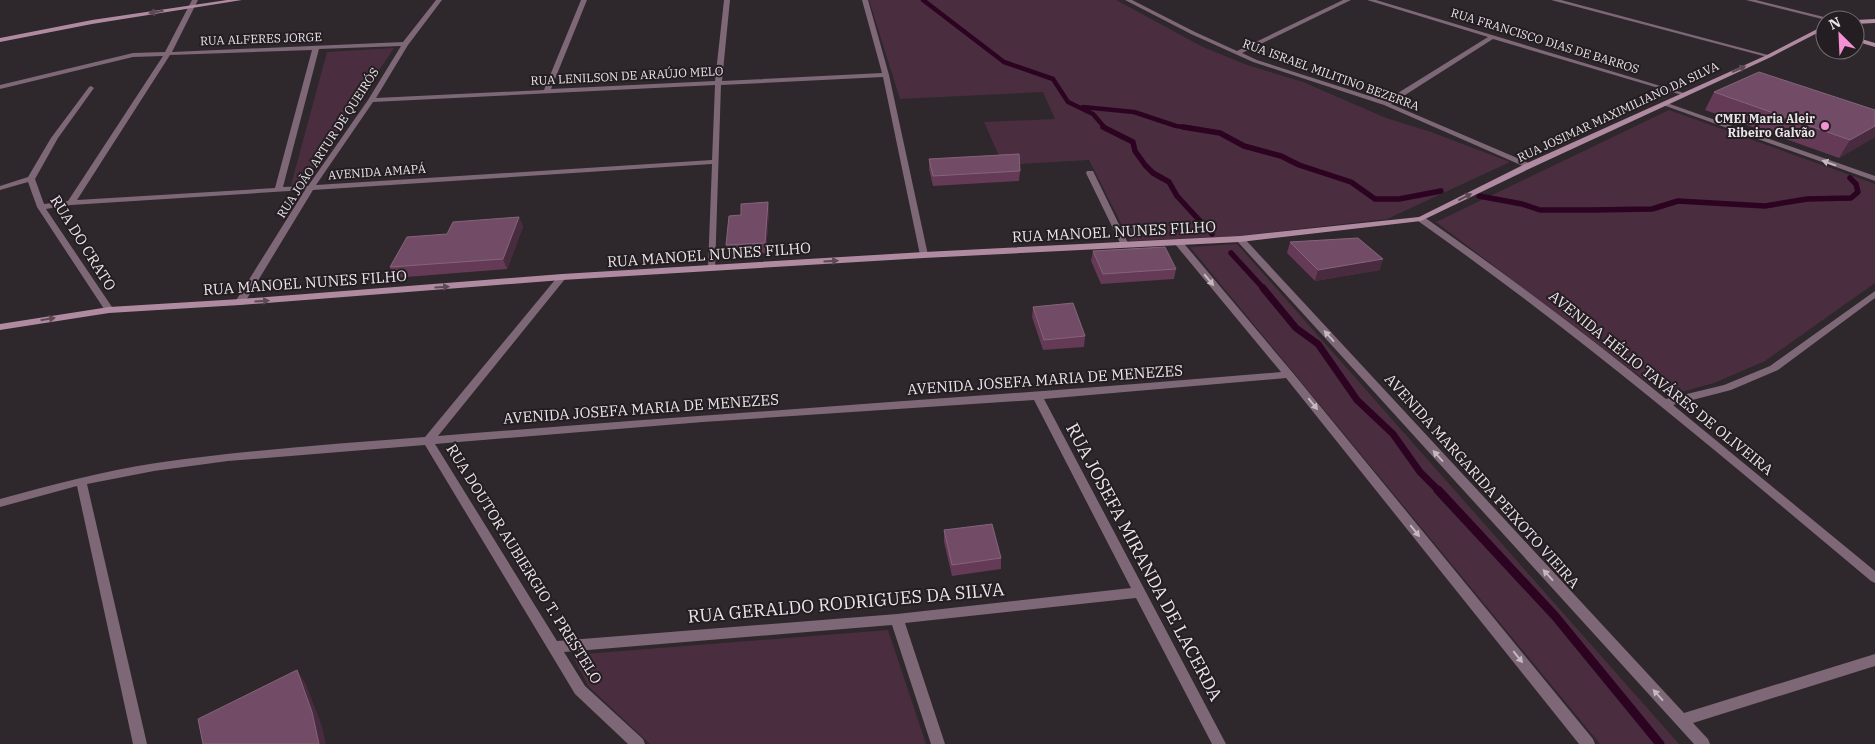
<svg xmlns="http://www.w3.org/2000/svg" width="1875" height="744" viewBox="0 0 1875 744" font-family="'IBM Plex Serif',serif">
	<style>
		.green { fill: #4a2e40 }
		.lines { fill: none; stroke-linecap: round; stroke-linejoin: round }
		.stream-far3 { stroke: #2d0322; stroke-width: 4.5 }
		.stream-far2 { stroke: #2d0322; stroke-width: 5.5 }
		.stream-far1 { stroke: #2d0322; stroke-width: 7 }
		.stream { stroke: #2d0322; stroke-width: 9 }
		.street { fill: #7e6776; fill-rule: evenodd }
		.secondary { fill: #af8aa1; fill-rule: evenodd }
		.wall { fill: #643a56 }
		.shaded-wall { fill: #482b3e }
		.building { fill: #724c66; stroke: #85647a }
		.oneway { fill: #5c4954 }
		.oneway2 { fill: #c4b9c0 }
		.poi-dot { fill: #f491d3; stroke: #241d21; stroke-width: 2 }
		.labels { text-anchor: middle; stroke-width: 4; stroke-linejoin: round; paint-order: stroke }
		.far-street-label { font-size: 12px; fill: #eae5e8; stroke: #241d21 }
		.far-poi-label { font-size: 12px; font-weight: bold; fill: #eae5e8; stroke: #241d21; text-anchor: end }
		.street-label { font-size: 15px; fill: #eae5e8; stroke: #241d21 }
		.near-street-label { font-size: 18px; fill: #eae5e8; stroke: #241d21 }
	</style>
	<rect width="100%" height="100%" fill="#2e272b"/>
	<path class="green" d="M869,0h247l87,47 44,18 56,17 83,36 45,14 79,30 -123,57 -149,17 -108,5 -41,-81 -86,5 -19,-43 71,-3 -12,-27 -143,7z
		M394,48l-90,135 -13,2 36,-133z
		M1669,110l206,74v99l-110,78 -51,22 -48,13 -230,-174z
		M1237,244l442,500h-79l-410,-497z
		M888,630l38,114h-276l-61,-57 -17,-32z"/>
	<g class="lines">
		<path class="stream-far3" d="M923,0l81,62 49,17 15,23 25,12 12,14
			M1083,107l51,5 42,14 15,2"/>
		<path class="stream-far2" d="M1103,127l30,15 2,9 10,14 8,8 16,9 8,14 35,38
			M1183,127l37,6 24,13 37,10 18,9 52,17 24,17h24l42,-8
			M1479,196l43,8 18,6h51l61,-1 26,-8 87,5 42,-7 44,-1 7,-6 -2,-8 -6,-6
			M1231,253l33,36"/>
		<path class="stream-far1" d="M1263,288l33,40 22,16 39,56 36,34 27,38 19,19"/>
		<path class="stream" d="M1438,490l117,126 105,128"/>
		<path class="street" d="M192,0h6l-26,52 231,-10 33,-42h6l-34,45 -32,53 168,-8 37,-90h6l-36,89 164,-8 9,-81h6l-8,81 160,-8 -20,-73h6l21,75 39,180 -4,3 -4,-3 -37,-178 -162,8 -6,185h-6l-1,-2 4,-104 -399,26 -68,112 -5,3 -5,-3 70,-112 -234,15 -25,4 68,101 -5,3 -3,-1 -69,-105 -9,-25 -28,8v-4l28,-9 23,-39 38,-51 2,-1 3,2 -36,50 -23,41 9,25 24,-3 95,-145 -30,1 -133,32v-4l133,-32 32,-1zM401,46l-33,54 -60,86 -25,1 36,-138zM312,50l-37,138 -198,12 93,-145zM715,85l-3,75 -396,25 57,-83z
			M1125,0h7l63,32 42,19 106,-51h8l-109,53 15,7 128,41 103,-64 -121,-37h9l311,94 -5,1 -189,-56 -102,65 140,60v4h-3l-144,-63 -131,-43 -62,-28z
			M1551,0h10l211,56 -5,1z
			M1746,0h10l80,20h-10z
			M1663,103h4l208,73v5l-212,-76z
			M1087,171h6l1,2 35,72 -1,2h-6l-1,-2 -35,-72z
			M1418,217h6c83,58 164,118 242,182l58,-14 46,-19 105,-75v7l-97,72 -47,20 -58,15 202,166v12l-4,-2c-148,-124 -295,-249 -453,-360z
			M1240,236l3,1 441,476 191,-59v12l-182,57 15,16 2,5h-16l-457,-503 -1,-2z
			M1178,239l3,1 112,133 300,366 2,5h-16l-293,-366 -242,21 182,345h-14l-76,-146 -231,25 40,121h-14l-39,-119 -328,27 21,34 58,53 2,5h-17l-53,-50 -150,-249 -197,16 -74,10 -67,13 60,260h-14l-56,-258 -77,21v-8c52,-14 103,-28 156,-36 89,-13 179,-19 269,-26l134,-162 3,-1 4,3 -1,2 -127,157c281,-23 562,-40 843,-64l-106,-128 -1,-2zM1034,400l97,188 -234,26 -340,27 -122,-197 268,-22z"/>
		<path class="secondary" d="M227,0h15l-150,24 -92,18v-4l92,-18z
			M1875,19v4l-20,1v-4z
			M1825,25v4l-54,28 -240,111 -110,53 -181,21 -316,16 -362,22 -322,25 -131,8 -109,17v-6l109,-17 131,-8 322,-25 362,-22 316,-16 179,-19 106,-53 242,-109z
			M1855,37l20,6v4l-20,-6z"/>
	</g>
	<path class="wall" d="M1714,92l161,18v27l-36,21 -134,-48z
		M929,159l91,12 -1,10 -86,5 -4,-17z
		M768,202l1,10 -3,41 -38,3 -2,-11 15,-30z
		M519,217l4,10 -16,42 -113,9 -4,-11 57,-33z
		M1290,242l90,28 -65,11 -28,-28z
		M1093,251l83,18 -2,10 -73,5 -10,-23z
		M1033,307l52,29 -1,11 -41,3 -11,-33z
		M944,530l57,28v11l-49,7 -8,-34z"/>
	<path class="shaded-wall" d="M1875,126v11l-36,21 11,-18z
		M768,202l1,10 -3,41 -1,-10z
		M519,217l4,10 -16,42 -4,-10z
		M1383,259l-3,11 -65,11 3,-11z
		M297,670l9,14 16,42 4,18h-7z"/>
	<path class="building" d="M1759,72l116,38v16l-25,14 -136,-48z
		M1019,154l1,17 -87,5 -4,-17z
		M768,202l-3,41 -39,2 3,-29 12,-1v-11z
		M519,217l-16,42 -113,8 17,-30 40,-3 6,-12z
		M1358,238l25,21 -65,11 -28,-28z
		M1165,247l11,22 -73,5 -10,-23z
		M1073,303l12,33 -41,4 -11,-33z
		M992,524l9,34 -49,7 -8,-35z
		M297,670l15,42 7,32h-116l-5,-25z"/>
	<defs><path id="oneway-solid" d="M-6-.8H1V-3.2L6.5 0L1 3.2V.8H-6Z" transform="scale(1.25)"/></defs>
	<g class="oneway">
		<use href="#oneway-solid" transform="translate(156 12) rotate(171)"/>
		<use href="#oneway-solid" transform="translate(1739 69) rotate(-24)"/>
		<use href="#oneway-solid" transform="translate(1465 197) rotate(-26)"/>
		<use href="#oneway-solid" transform="translate(831 261) rotate(-4)"/>
		<use href="#oneway-solid" transform="translate(442 287) rotate(-4)"/>
		<use href="#oneway-solid" transform="translate(262 301) rotate(-4)"/>
		<use href="#oneway-solid" transform="translate(48 319) rotate(-9)"/>
	</g>
	<g class="oneway2">
		<use href="#oneway-solid" transform="translate(1829 163) rotate(-160)"/>
		<use href="#oneway-solid" transform="translate(1209 280) rotate(50)"/>
		<use href="#oneway-solid" transform="translate(1329 336) rotate(-132)"/>
		<use href="#oneway-solid" transform="translate(1313 404) rotate(51)"/>
		<use href="#oneway-solid" transform="translate(1438 456) rotate(-132)"/>
		<use href="#oneway-solid" transform="translate(1415 531) rotate(51)"/>
		<use href="#oneway-solid" transform="translate(1548 575) rotate(-132)"/>
		<use href="#oneway-solid" transform="translate(1518 657) rotate(51)"/>
		<use href="#oneway-solid" transform="translate(1658 695) rotate(-132)"/>
	</g>
	<circle class="poi-dot" cx="1825" cy="126" r="5"/>
	<g class="labels">
		<g class="far-street-label">
			<text transform="translate(261 39) rotate(-2)" y="4">RUA ALFERES JORGE</text>
			<text transform="translate(1545 41) rotate(17)" y="4">RUA FRANCISCO DIAS DE BARROS</text>
			<text transform="translate(1331 75) rotate(20)" y="4">RUA ISRAEL MILITINO BEZERRA</text>
			<text transform="translate(627 76) rotate(-3)" y="4">RUA LENILSON DE ARAÚJO MELO</text>
			<text transform="translate(1618 112) rotate(-25)" y="4">RUA JOSIMAR MAXIMILIANO DA SILVA</text>
			<text transform="translate(328 143) rotate(-57)" y="4">RUA JOÃO ARTUR DE QUEIRÓS</text>
			<text transform="translate(377 172) rotate(-4)" y="4">AVENIDA AMAPÁ</text>
		</g>
		<g class="far-poi-label">
			<text x="1815" y="123">CMEI Maria Aleir<tspan x="1815" dy="14">Ribeiro Galvão</tspan></text>
		</g>
		<g class="street-label">
			<text transform="translate(1114 232) rotate(-3)" y="5">RUA MANOEL NUNES FILHO</text>
			<text transform="translate(83 243) rotate(58)" y="5">RUA DO CRATO</text>
			<text transform="translate(709 255) rotate(-4)" y="5">RUA MANOEL NUNES FILHO</text>
			<text transform="translate(305 283) rotate(-4)" y="5">RUA MANOEL NUNES FILHO</text>
			<text transform="translate(1045 380) rotate(-4)" y="5">AVENIDA JOSEFA MARIA DE MENEZES</text>
			<text transform="translate(1661 383) rotate(39)" y="5">AVENIDA HÉLIO TAVÁRES DE OLIVEIRA</text>
			<text transform="translate(641 409) rotate(-4)" y="5">AVENIDA JOSEFA MARIA DE MENEZES</text>
			<text transform="translate(1482 481) rotate(48)" y="5">AVENIDA MARGARIDA PEIXOTO VIEIRA</text>
			<text transform="translate(524 564) rotate(58)" y="5">RUA DOUTOR AUBIERGIO T. PRESTELO</text>
		</g>
		<g class="near-street-label">
			<text transform="translate(1144 562) rotate(62)" y="6">RUA JOSEFA MIRANDA DE LACERDA</text>
			<text transform="translate(846 603) rotate(-5)" y="6">RUA GERALDO RODRIGUES DA SILVA</text>
		</g>
	</g>
	<g transform="translate(1840 35) rotate(336)"><circle r="24" fill="#241d21" stroke="#736d71"/>
	<path d="M0-4L9 19L0 12L-9 19Z" fill="#f491d3"/>
	<text y="-8" font-size="14" font-weight="bold" text-anchor="middle" fill="#eae5e8">N</text>
	</g>
</svg>
